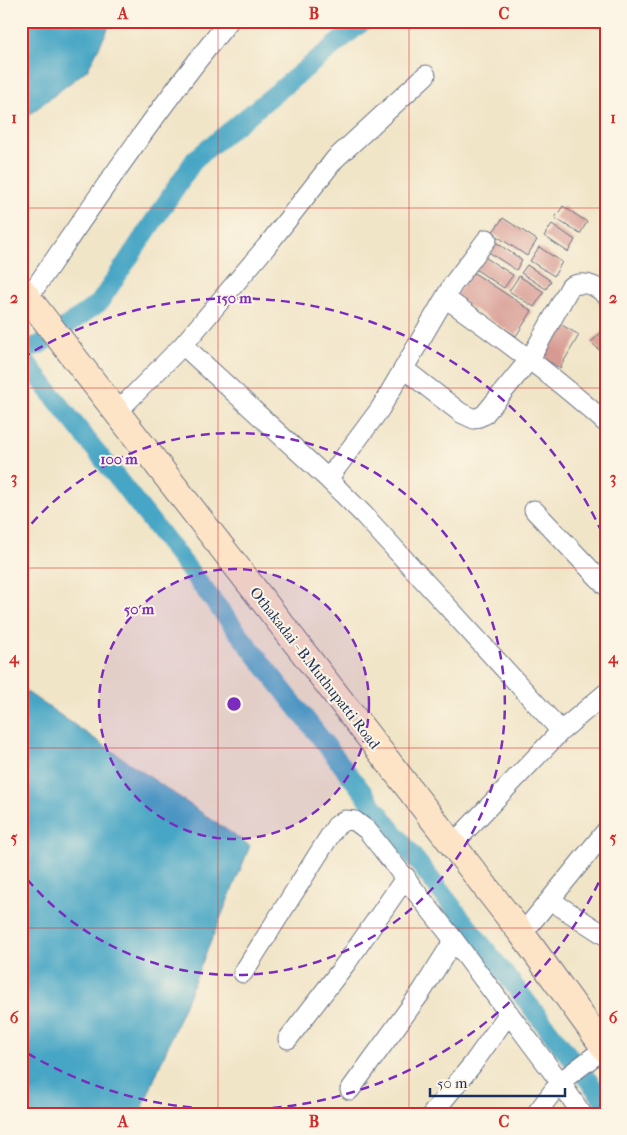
<svg xmlns="http://www.w3.org/2000/svg" width="627" height="1135" viewBox="0 0 627 1135" font-family="'IM FELL French Canon',serif">
	<style>
		.water { fill: #46a6c5; stroke: #306a92 }
		.lines { fill: none; stroke-linecap: round; stroke-linejoin: round }
		.canal { stroke: #46a6c5; stroke-width: 19 }
		.building { fill: #d79a92 }
		.street-casing { stroke: #666f83; stroke-width: 21 }
		.secondary-casing { stroke: #666f83; stroke-width: 28 }
		.street { stroke: #fff; stroke-width: 19 }
		.secondary { stroke: #fee4c6; stroke-width: 26 }
		.grid { fill: none; stroke: #d62828; stroke-width: 1; stroke-opacity: 0.55 }
		.ring { fill: none; stroke: #7b2cbf; stroke-width: 2.5; stroke-dasharray: 9 6 }
		.labels { text-anchor: middle; stroke-width: 4; stroke-linejoin: round; paint-order: stroke }
		.street-label { font-size: 15px; fill: #1b2f5e; stroke: #fcf5e5 }
		.centre { fill: #7b2cbf; stroke: #fcf5e5; stroke-width: 2.5 }
		.ring-label { font-size: 15px; text-anchor: middle; font-weight: bold; fill: #7b2cbf; stroke: #fcf5e5; stroke-width: 4; stroke-linejoin: round; paint-order: stroke }
		.neatline { fill: none; stroke: #d62828; stroke-width: 2 }
		.grid-label { font-size: 16px; text-anchor: middle; font-weight: bold; fill: #d62828 }
	</style>
	<rect width="100%" height="100%" fill="#fcf5e5"/>
	<filter id="ink" filterUnits="userSpaceOnUse"><feTurbulence type="fractalNoise" baseFrequency=".02" numOctaves="2"/><feDisplacementMap in="SourceGraphic" scale="10" xChannelSelector="R" yChannelSelector="G"/><feConvolveMatrix kernelMatrix="1 2 1 2 8 2 1 2 1" color-interpolation-filters="sRGB"/></filter>
	<filter id="wash" filterUnits="userSpaceOnUse"><feTurbulence type="fractalNoise" baseFrequency=".0096" numOctaves="4" result="noise"/><feDisplacementMap in="SourceGraphic" scale="20" xChannelSelector="R" yChannelSelector="G"/><feGaussianBlur stdDeviation="1.12" result="paint"/><feColorMatrix in="noise" values="0 0 0 0 0 0 0 0 0 0 0 0 0 0 0 0 0 1.4 0 .05"/><feComposite in="paint" operator="in"/></filter>
	<g filter="url(#wash)">
		<rect width="100%" height="100%" fill="#f1e5c8"/>
		<path class="water" d="M21,21h91l-24,48 -67,52z
			M21,688l229,158 -110,268h-119z"/>
		<g class="lines">
			<path class="canal" d="M21,350l18,-5 60,-42 96,-144 169,-138
				M21,355l585,748"/>
		</g>
		<g id="blocks">
			<path class="building" d="M563,206l24,16 -7,12 -25,-16z
				M503,218l34,22 -10,16 -35,-23z
				M552,224l23,16 -7,12 -24,-16z
				M491,239l31,21 -6,10 -32,-21z
				M539,247l23,15 -8,14 -24,-15z
				M483,256l30,19 -9,13 -29,-19z
				M527,265l24,16 -5,8 -25,-16z
				M471,271l61,40 -16,25 -61,-39z
				M519,276l25,16 -10,15 -25,-16z
				M555,321l24,14 -19,33 -24,-14z
				M606,328v29l-15,-15z"/>
		</g>
	</g>
	<g filter="url(#ink)">
		<use href="#blocks" fill-opacity="0" stroke="#666f83" stroke-width="1"/>
		<g class="lines">
			<defs>
				<path id="street" d="M28,298c65,-94 129,-189 201,-277
					M445,298c56,39 110,79 161,125
					M183,345l83,-98 69,-88 91,-84
					M404,369l57,44 13,6 10,-4 46,-56 40,-72c14,-7 25,-2 36,8
					M117,412l66,-67 145,134 35,35 198,217
					M328,479l52,-70 73,-125 34,-45
					M534,510l72,76
					M452,845l109,-114 45,-38
					M550,900l56,36
					M522,934l84,-103
					M243,973l93,-147 9,-6 10,1 12,9 87,110 106,142 22,32
					M288,1039l59,-77 59,-85
					M350,1090l72,-99 32,-51
					M432,1114l40,-49 37,-52
					M536,1114l24,-32 45,-34"/>
				<path id="secondary" d="M21,289l501,645 84,116"/>
			</defs>
			<use href="#street" class="street-casing"/>
			<use href="#secondary" class="secondary-casing"/>
			<use href="#street" class="street"/>
			<use href="#secondary" class="secondary"/>
		</g>
	</g>
	<path class="grid" d="M218,21v1093M409,21v1093M21,208h585M21,388h585M21,568h585M21,748h585M21,928h585"/>
	<circle cx="234" cy="704" r="135" fill="#7b2cbf" fill-opacity=".12"/>
	<g class="ring">
		<circle cx="234" cy="704" r="135"/>
		<path d="M22 535A271 271 0 1 1 22 873"/>
		<path d="M605 869A406 406 0 0 1 22 1050M22 358A406 406 0 0 1 605 539"/>
	</g>
	<g class="labels">
		<g class="street-label">
			<text transform="translate(315 668) rotate(52)" y="5">Othakadai - B.Muthupatti Road</text>
		</g>
	</g>
	<circle cx="234" cy="704" r="8" class="centre"/>
	<g class="ring-label">
		<text x="234" y="303">150 m</text>
		<text x="119" y="464">100 m</text>
		<text x="139" y="614">50 m</text>
	</g>
	<rect width="627" height="1135" fill="none" stroke="#fcf5e5" stroke-width="55"/>
	<path d="M430 1088v8h135v-8" fill="none" stroke="#1b2f5e" stroke-width="2.5"/>
	<text x="437" y="1088" font-size="15" fill="#1b2f5e" stroke="#fcf5e5" stroke-width="4" paint-order="stroke">50 m</text>
	<rect x="28" y="28" width="572" height="1080" class="neatline"/>
	<g class="grid-label">
		<text x="123" y="19">A</text>
		<text x="314" y="19">B</text>
		<text x="504" y="19">C</text>
		<text x="14" y="123">1</text>
		<text x="613" y="123">1</text>
		<text x="14" y="303">2</text>
		<text x="613" y="303">2</text>
		<text x="14" y="483">3</text>
		<text x="613" y="483">3</text>
		<text x="14" y="663">4</text>
		<text x="613" y="663">4</text>
		<text x="14" y="843">5</text>
		<text x="613" y="843">5</text>
		<text x="14" y="1023">6</text>
		<text x="613" y="1023">6</text>
		<text x="123" y="1127">A</text>
		<text x="314" y="1127">B</text>
		<text x="504" y="1127">C</text>
	</g>
</svg>
